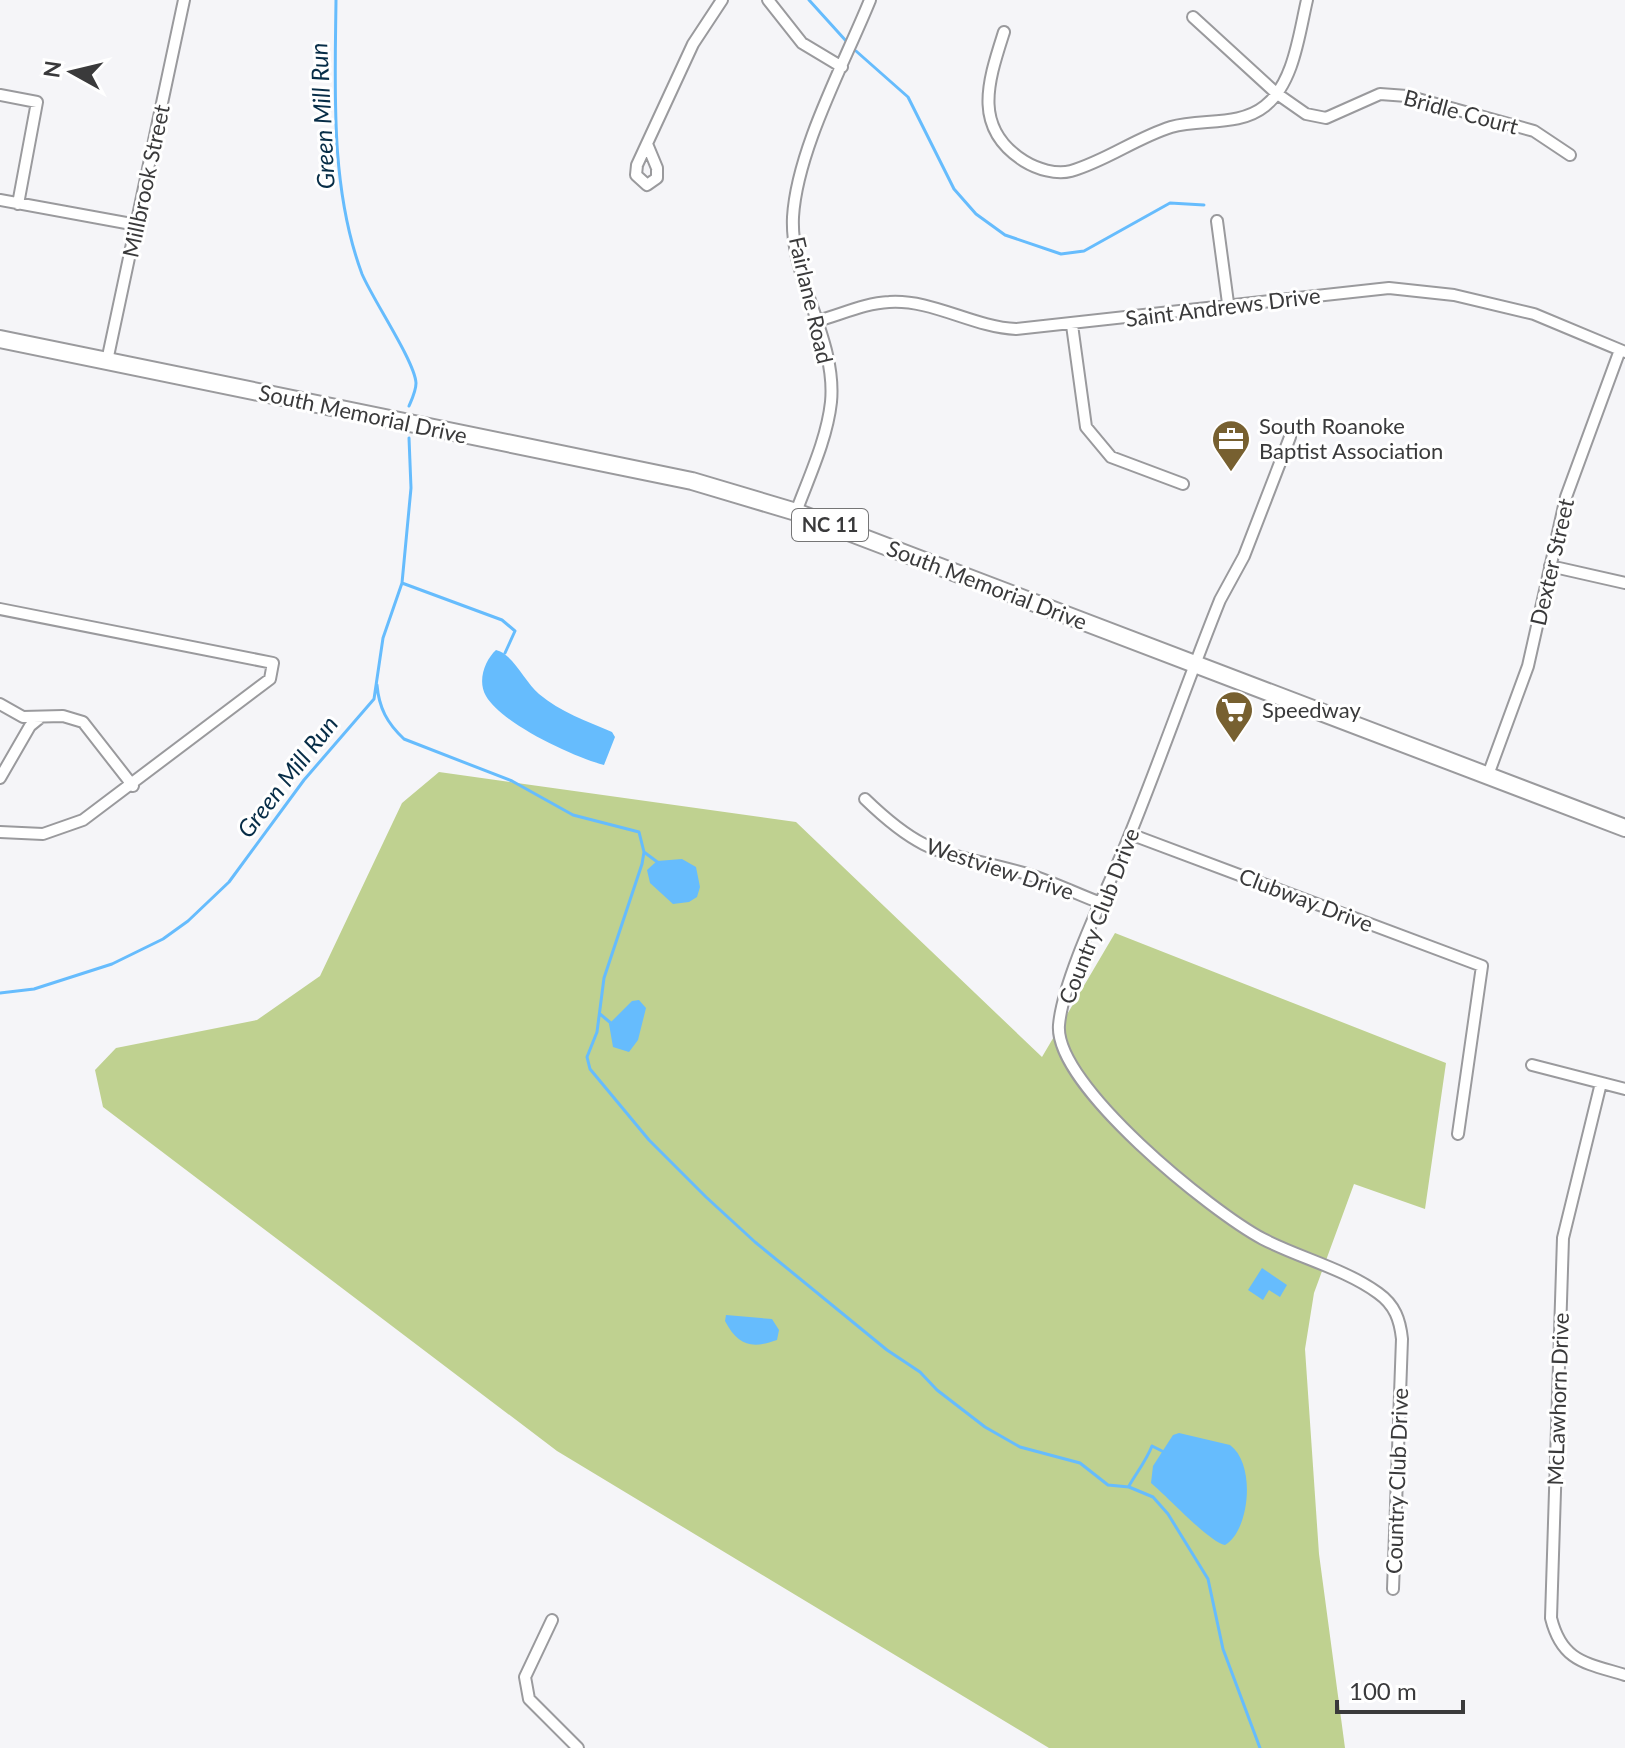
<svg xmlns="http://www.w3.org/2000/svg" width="1625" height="1748" viewBox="0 0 1625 1748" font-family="Lato,sans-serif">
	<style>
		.green { fill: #bfd190 }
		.water { fill: #66bcfd }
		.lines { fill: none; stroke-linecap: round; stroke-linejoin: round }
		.stream { stroke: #66bcfd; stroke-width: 3 }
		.minor-casing { stroke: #9a9a9d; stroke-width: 14 }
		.primary-casing { stroke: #9a9a9d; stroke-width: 20 }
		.minor { stroke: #fff; stroke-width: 10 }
		.primary { stroke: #fff; stroke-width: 16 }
		.labels { text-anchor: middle; stroke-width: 6; stroke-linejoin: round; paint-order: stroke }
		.shield { fill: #fff; stroke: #757576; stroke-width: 2 }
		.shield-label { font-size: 20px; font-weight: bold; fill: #3a3a3b }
		.street-label { font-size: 22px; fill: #3a3a3b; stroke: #fff }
		.poi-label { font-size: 22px; fill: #3a3a3b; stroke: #fff; text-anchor: start }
		.water-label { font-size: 24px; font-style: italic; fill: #072d47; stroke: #fff }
	</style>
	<rect width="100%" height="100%" fill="#f5f5f8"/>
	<path class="green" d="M439,772l357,50 246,235 73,-124 331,130 -21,146 -71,-25 -40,109 -9,56 14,205 26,194h-296l-492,-297 -454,-344 -8,-37 21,-22 141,-28 63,-44 82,-173z"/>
	<path class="water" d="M496,650c16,3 29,32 43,44 21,18 48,27 73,38l3,5 -11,28c-30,-8 -102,-41 -118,-69 -9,-15 -1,-36 10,-46z
		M682,859l14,8 4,20 -3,10 -8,5 -16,2 -23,-21 -3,-13 10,-9z
		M639,1000l7,8 -8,32 -9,12 -16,-5 -4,-23 23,-23z
		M1262,1268l25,17 -7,12 -11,-7 -6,10 -15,-10z
		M726,1315l46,4 7,11 -2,10c-25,9 -39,6 -52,-19z
		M1179,1433l51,12c27,20 19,87 -5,100 -16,-3 -57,-48 -74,-62l2,-17 20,-31z"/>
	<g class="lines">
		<path class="stream" d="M336,0c-1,90 -6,188 26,274 11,26 53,88 54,109 0,8 -4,16 -7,23
			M809,0l38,42
			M856,51l52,46 46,92 22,25 29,21 56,19 23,-3 86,-48 34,2
			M402,583l100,37 13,11 -10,22
			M377,685c2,23 10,38 27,54l108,42 61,34 66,17 5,20 -2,12 -38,114 -7,54 -10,25 3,12 59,71 57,57 49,45 132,108 33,22 17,18 48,37 35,20 60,16 28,22 21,2 24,10 15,17 40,65 15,70 37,99
			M644,852l16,12
			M0,993l34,-4 78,-25 51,-25 25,-18 41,-39 75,-102 70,-81 9,-61 19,-55 9,-95 -2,-50
			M600,1014l12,10
			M1129,1486c8,-14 17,-25 23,-40l10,5"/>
		<defs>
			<path id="minor" d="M768,0l34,43 40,24
				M1193,17l83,76 30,21 20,4 54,-24 27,2 127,35 36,24
				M1004,32c-16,50 -32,96 20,129 13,8 32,14 47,10 35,-10 65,-33 100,-44 30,-9 68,0 94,-21 29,-23 34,-72 42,-106
				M0,95l37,7 -19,102
				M647,144l10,24v10l-10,7 -11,-10 1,-10 56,-121 29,-44
				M0,200l137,25
				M1217,221l11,82
				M817,321c23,-6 48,-18 72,-19 43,-3 84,25 127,27l373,-41 65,7 80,19 91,38
				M1072,325l14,102 25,30 72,27
				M107,361l77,-361
				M1290,437l-46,119 -24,44c-33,82 -62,167 -96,249 -19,45 -61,130 -65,176 -5,60 153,187 204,214 37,19 82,30 115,54 17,12 22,27 24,46l-9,250
				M796,512c13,-35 31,-73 35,-110 6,-63 -41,-122 -38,-185 4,-67 51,-153 77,-217
				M1550,566l75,17
				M0,609l273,54 -3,16 -187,141 -40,14 -43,-2
				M0,704l23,13 40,-1 20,6 50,64
				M1488,775l40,-109 38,-169 54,-147
				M0,778l30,-52 11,-9
				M865,799c61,59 78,52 155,73 27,7 54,21 81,31
				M1130,834l352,132 -24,168
				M1532,1065l93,24
				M1601,1083l-38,155 -12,380c11,44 35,45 74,57
				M552,1620l-27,57 4,22 49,49"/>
			<path id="primary" d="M0,339l692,142 104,31 829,316"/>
		</defs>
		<use href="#minor" class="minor-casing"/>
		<use href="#primary" class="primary-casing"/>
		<use href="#minor" class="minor"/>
		<use href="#primary" class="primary"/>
	</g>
	<defs>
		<symbol id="office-pin" viewBox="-11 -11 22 30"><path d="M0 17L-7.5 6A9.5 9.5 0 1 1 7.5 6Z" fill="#776030" stroke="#fff"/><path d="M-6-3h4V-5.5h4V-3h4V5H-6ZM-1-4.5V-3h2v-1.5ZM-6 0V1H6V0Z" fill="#fff"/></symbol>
		<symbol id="supermarket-pin" viewBox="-11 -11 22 30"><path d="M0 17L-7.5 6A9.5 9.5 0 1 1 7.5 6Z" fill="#776030" stroke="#fff"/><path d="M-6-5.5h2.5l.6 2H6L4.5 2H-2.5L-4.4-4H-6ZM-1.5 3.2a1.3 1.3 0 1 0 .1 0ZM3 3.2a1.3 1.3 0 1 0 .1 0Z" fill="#fff"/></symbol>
	</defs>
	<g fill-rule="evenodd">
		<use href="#office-pin" x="1209" y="417" width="44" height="60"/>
		<use href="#supermarket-pin" x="1212" y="688" width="44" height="60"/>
	</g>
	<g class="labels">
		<rect class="shield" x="792" y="509" width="76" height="32" rx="6"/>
		<g class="shield-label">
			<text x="830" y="532">NC 11</text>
		</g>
		<g class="street-label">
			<text transform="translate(1461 112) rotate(15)" y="8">Bridle Court</text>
			<text transform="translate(146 181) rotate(-78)" y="8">Millbrook Street</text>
			<text transform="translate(811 300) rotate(77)" y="8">Fairlane Road</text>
			<text transform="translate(1223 307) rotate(-7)" y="8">Saint Andrews Drive</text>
			<text transform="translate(363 414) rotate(12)" y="8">South Memorial Drive</text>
			<text transform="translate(1552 562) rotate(-77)" y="8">Dexter Street</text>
			<text transform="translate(987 585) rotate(21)" y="8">South Memorial Drive</text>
			<text transform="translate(1000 869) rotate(18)" y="8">Westview Drive</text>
			<text transform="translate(1306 900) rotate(21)" y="8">Clubway Drive</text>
			<text transform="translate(1099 916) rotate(-69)" y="8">Country Club Drive</text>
			<text transform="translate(1558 1399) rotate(-88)" y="8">McLawhorn Drive</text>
			<text transform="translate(1397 1481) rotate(-88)" y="8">Country Club Drive</text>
		</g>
		<g class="poi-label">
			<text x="1259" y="434">South Roanoke<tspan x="1259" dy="25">Baptist Association</tspan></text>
			<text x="1262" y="718">Speedway</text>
		</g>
		<g class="water-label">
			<text transform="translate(323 116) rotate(-93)" y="8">Green Mill Run</text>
			<text transform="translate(288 777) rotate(-52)" y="8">Green Mill Run</text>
		</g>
	</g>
	<g transform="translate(72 72) rotate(278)" stroke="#ffffff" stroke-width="6" paint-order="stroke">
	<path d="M0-6L14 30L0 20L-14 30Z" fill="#3a3a3b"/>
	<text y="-12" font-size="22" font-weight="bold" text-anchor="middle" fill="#3a3a3b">N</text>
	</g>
	<path d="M1337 1700v12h126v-12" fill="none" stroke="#3a3a3b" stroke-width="4"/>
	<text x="1349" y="1700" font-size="24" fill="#3a3a3b" stroke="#ffffff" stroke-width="6" paint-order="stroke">100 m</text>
</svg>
